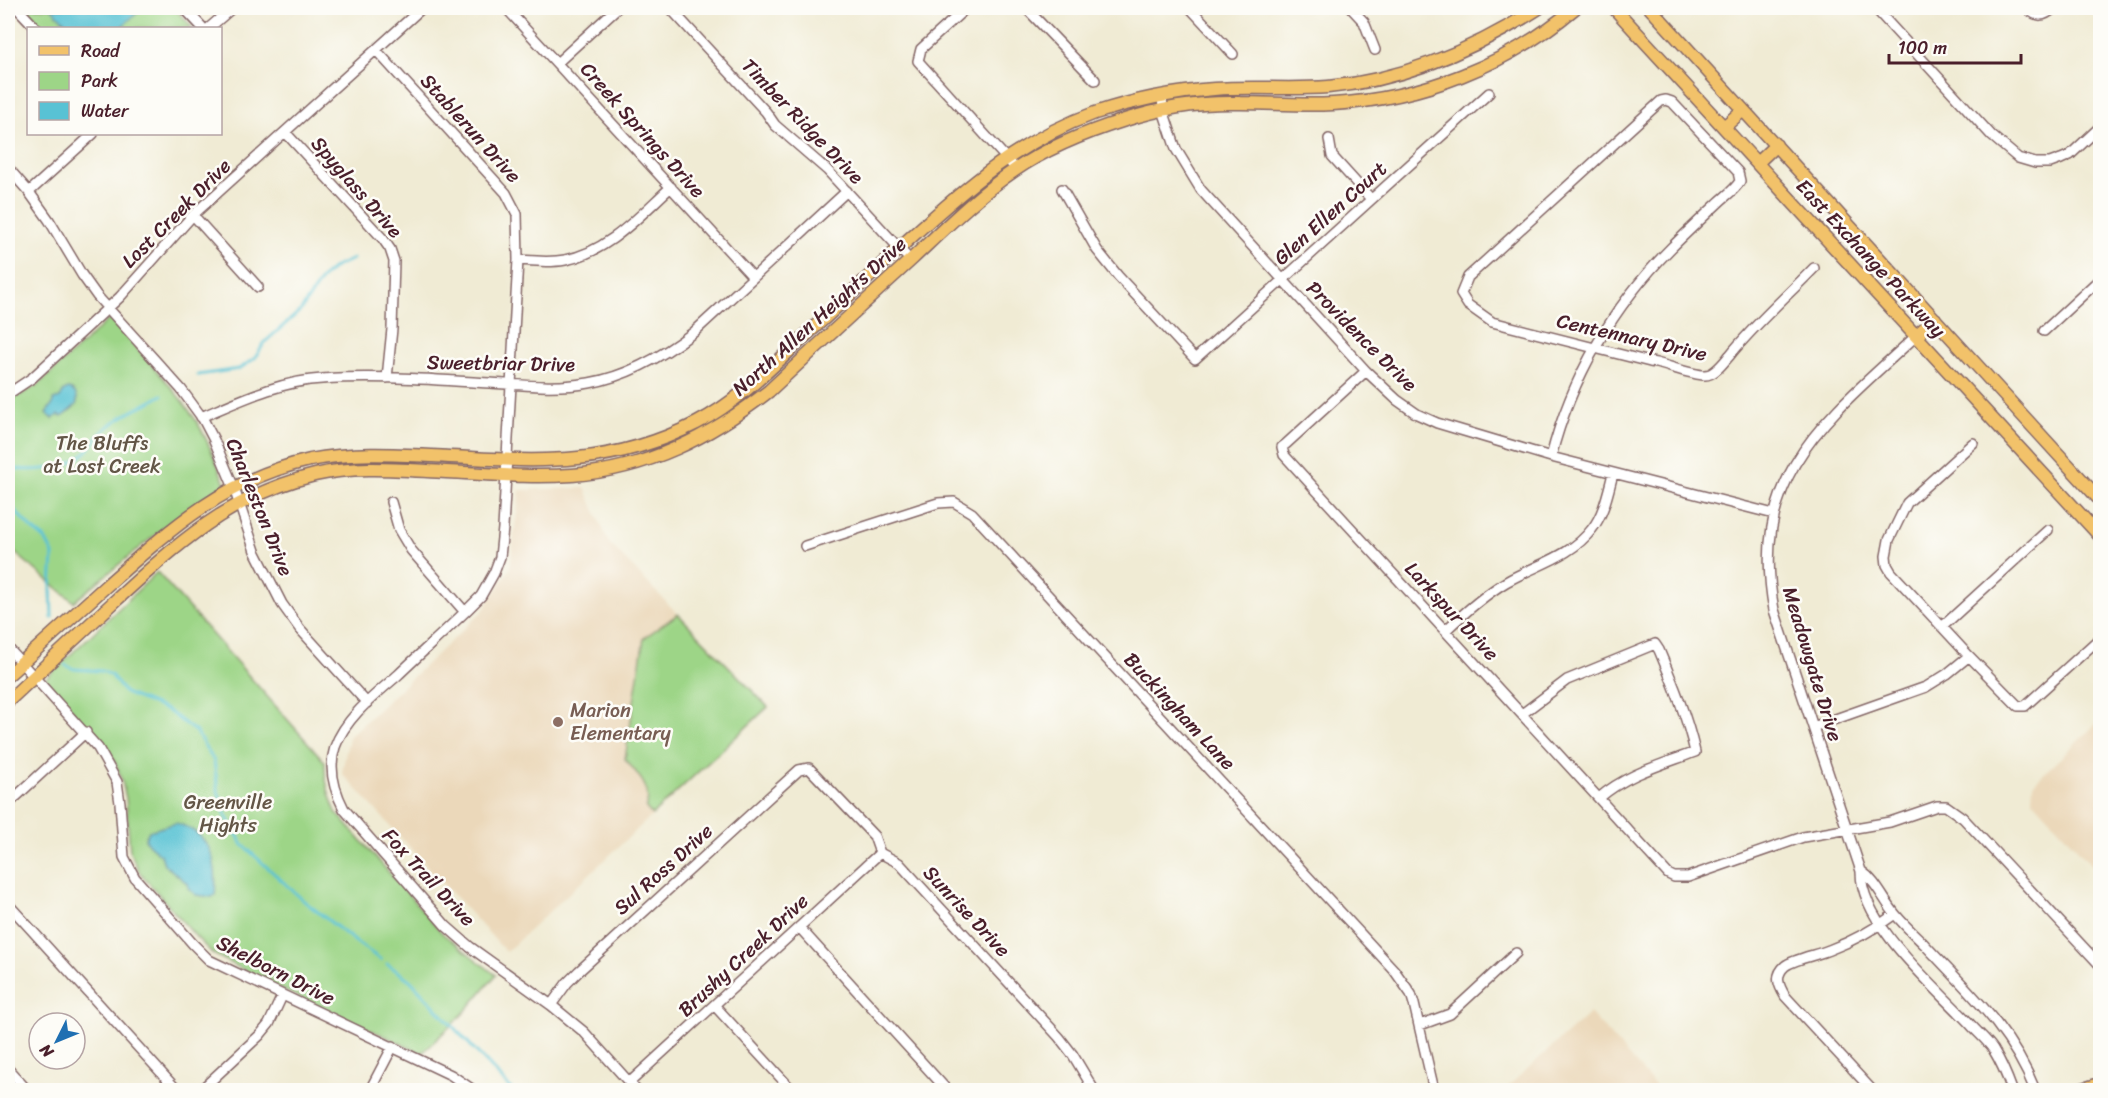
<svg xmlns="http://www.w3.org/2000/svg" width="2108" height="1098" viewBox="0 0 2108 1098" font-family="Sriracha,sans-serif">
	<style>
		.built { fill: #ebd8ba }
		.green { fill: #9dd587; stroke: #747a59; stroke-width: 1.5 }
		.water { fill: #58c2d4; stroke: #517080; stroke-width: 1.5 }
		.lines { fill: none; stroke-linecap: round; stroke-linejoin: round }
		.stream { stroke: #58c2d4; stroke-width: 3 }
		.minor-casing { stroke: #846666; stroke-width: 12 }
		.major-casing { stroke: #846666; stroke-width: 15 }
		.minor { stroke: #fff; stroke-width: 9 }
		.major { stroke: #f2c26a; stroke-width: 12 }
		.education-dot { fill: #8d6e63; stroke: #fdfcf7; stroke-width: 2 }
		.labels { text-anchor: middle; stroke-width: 5; stroke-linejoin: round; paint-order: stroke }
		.street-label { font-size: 20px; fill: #4a1f2b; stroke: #fdfcf7 }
		.park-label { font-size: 20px; fill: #635647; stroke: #fdfcf7 }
		.education-label { font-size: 20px; fill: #785e54; stroke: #fdfcf7; text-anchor: start }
	</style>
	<rect width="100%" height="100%" fill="#fdfcf7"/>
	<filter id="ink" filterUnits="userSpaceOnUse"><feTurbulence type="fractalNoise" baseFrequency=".0167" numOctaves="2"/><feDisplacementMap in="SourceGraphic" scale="12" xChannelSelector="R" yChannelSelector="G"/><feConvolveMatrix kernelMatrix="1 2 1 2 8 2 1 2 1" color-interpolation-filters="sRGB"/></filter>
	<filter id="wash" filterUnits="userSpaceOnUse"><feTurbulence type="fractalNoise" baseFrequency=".008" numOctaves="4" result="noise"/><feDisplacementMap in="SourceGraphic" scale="24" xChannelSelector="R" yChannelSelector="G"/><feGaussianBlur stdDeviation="1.35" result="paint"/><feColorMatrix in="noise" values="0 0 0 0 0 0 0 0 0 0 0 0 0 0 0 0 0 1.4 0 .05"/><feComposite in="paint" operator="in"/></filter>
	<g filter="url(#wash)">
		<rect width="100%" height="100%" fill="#f0ebd4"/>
		<path class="built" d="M585,488l24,55 159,164 -262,245 -164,-179 7,-36 134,-126 27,-43 10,-78z
			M2100,720v154l-68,-75 1,-15z
			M1590,1013l69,77h-155z"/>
		<path class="green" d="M25,8h149l19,20h-149z
			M110,318c29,34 63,67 87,104 12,20 20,42 29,64 -55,33 -103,75 -152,116l-66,-55v-145l30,-17z
			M157,572l168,190c-1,18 4,33 11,50l107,122 53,41 -33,39 -41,39 -137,-62 -72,-37 -16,-16 -57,-65 -10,-21 -4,-54 -5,-21 -7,-17 -69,-81z
			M678,614l90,93 -116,108 -6,-7c7,-20 -9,-34 -21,-49l19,-121z"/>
		<path class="water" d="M51,8h92l-23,20h-49z
			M68,389c8,1 11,9 8,16l-14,12 -4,-2 -6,4 -6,-6 7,-9v-4l7,-2 4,-7z
			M176,823c35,10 42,38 39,72l-3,2 -16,-2 -8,-7v-4l-24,-20 -3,-9 -12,-10 -4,-6 4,-8z"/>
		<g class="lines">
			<path class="stream" d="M198,375l41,-6 16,-11 10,-16 36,-32 22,-33 12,-10 18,-8
				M8,468c22,4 58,2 76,-14 9,-9 16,-21 25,-28 16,-13 36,-20 53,-31
				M8,503l22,24 15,12 8,15 -2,34 1,30
				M65,665l9,4 28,2 9,4 14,18 42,17 29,22 18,29 4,30 8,25 17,29 61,56 52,41 25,18
				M387,964l23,16 102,110"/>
		</g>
	</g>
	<g filter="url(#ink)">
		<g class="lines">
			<defs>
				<path id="minor" d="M17,8l19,20
					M184,8l19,20
					M506,8l247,269
					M670,8l96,104 9,13 52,45 83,90
					M966,8l-45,41 -3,12 98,108
					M1026,8l69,72
					M1190,8l43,46
					M1351,8l13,14 11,28
					M1875,8l117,128 26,22 17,5h15l11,-4 9,-4 30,-28
					M2027,8c10,10 17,9 27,0
					M209,28l23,-20
					M376,50l130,143 11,21 1,46 -15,268 -3,29 -6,16 -13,23 -16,16c-22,21 -45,42 -67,63 -23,20 -53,43 -63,72 -7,22 -1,43 9,62l102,117 24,21 81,58 33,27 52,58
					M557,63l60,-55
					M1162,95l1,15 13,39 25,41 165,181 31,29 20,14 20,9 114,34 223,57
					M285,132l98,107 7,10 4,12 -2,68 -5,49
					M1329,139l3,17 39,43
					M8,168l21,24 20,28 33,55 15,21 84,93 22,30 11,21 20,48 21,63 27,53 18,25 67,74
					M1062,189l35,61 21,26 77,83 294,-266
					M29,192l64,-58
					M193,215l65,72
					M518,260c16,1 31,3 47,0 43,-8 74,-44 106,-73
					M2044,331l56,-52
					M1916,336c-90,83 -167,138 -142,274l87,261c-1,53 76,117 110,154 7,8 16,15 22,24 8,13 14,27 19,41
					M1366,371l-80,73 -4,3 2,8 384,419 6,3h14l115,-40 87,-15 47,-16h9l17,12 137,147
					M8,394l24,-16 88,-81 73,-82 229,-207
					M201,417c38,-16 79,-36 121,-38 56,-4 112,1 168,4 33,2 66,6 99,0 40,-7 74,-27 105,-51l153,-141
					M1973,443l-66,60 -18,37 -3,16 1,9 4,7 78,84 49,50h7l75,-68
					M1551,457c20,-79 62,-151 120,-209 15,-15 31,-30 46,-44 8,-8 18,-14 23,-23l-2,-9 -66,-70 -6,-2 -5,1 -193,176 -7,17 7,11 24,17 158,40 6,1c13,3 37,12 49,12 10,0 19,-13 25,-20 25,-31 56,-58 84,-87
					M391,502l8,28 12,20 54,62
					M805,546l133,-43 16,-1 18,11 422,457 17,24 3,10 20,86
					M1942,627l106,-97
					M1445,631c19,-18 39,-36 61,-49 29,-17 65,-25 86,-53 12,-15 16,-37 21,-55
					M8,648l90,100 19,34 3,21 4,54 11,21 58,66 16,16 242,115 22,15
					M1522,714l45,-34 88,-36 4,6c14,33 28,67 36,102 -34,13 -68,22 -96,46
					M1813,727l113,-40 21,-13 22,-18
					M8,804l78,-72
					M1861,871c15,10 22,28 34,43 9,11 19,20 29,30 44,47 87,85 111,146
					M8,904l169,186
					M799,927l148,163
					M551,1005l16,-22 12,-12 220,-201 10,-2 65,68 6,17 19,10 160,174 14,18 21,35
					M714,1005l78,85
					M1420,1025l30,-11 66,-61
					M8,1069l19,21
					M629,1083l251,-230
					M201,1090l59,-55 9,-11 13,-28
					M370,1090l23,-44
					M1872,1090l-87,-94c-6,-10 -11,-20 0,-30 9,-7 32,-11 44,-16 24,-9 46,-21 66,-36"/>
				<path id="major" d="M1614,8l486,528
					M1650,8l450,492
					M1724,127l19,-17
					M1757,163l19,-18
					M1916,336l19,-17
					M8,675c32,-29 64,-58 97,-88 63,-56 119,-108 205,-127 41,-8 81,-6 122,-4 99,5 173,14 265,-33 41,-21 75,-56 109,-88 34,-31 68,-63 102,-95 58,-53 112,-100 187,-127 39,-13 78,-21 119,-24 38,-3 76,1 114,-2 77,-7 147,-38 211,-79
					M8,701c35,-33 71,-66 106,-99 62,-57 116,-107 201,-127 42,-10 87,-5 131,-3 42,2 84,6 126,3 76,-6 138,-38 197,-84 48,-45 96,-89 144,-133 33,-31 65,-63 102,-88 33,-23 72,-38 110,-50 36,-12 77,-18 115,-17 31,0 62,3 93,1 88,-5 175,-39 242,-96
					M2080,1090l20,-6"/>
			</defs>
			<use href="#minor" class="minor-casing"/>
			<use href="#major" class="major-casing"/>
			<use href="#minor" class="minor"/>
			<use href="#major" class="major"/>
		</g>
	</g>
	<circle class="education-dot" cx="558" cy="722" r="6"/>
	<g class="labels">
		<g class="street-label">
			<text transform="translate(803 121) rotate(46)" y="7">Timber Ridge Drive</text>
			<text transform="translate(471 128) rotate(48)" y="7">Stablerun Drive</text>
			<text transform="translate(643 130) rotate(48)" y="7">Creek Springs Drive</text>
			<text transform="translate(357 187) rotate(49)" y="7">Spyglass Drive</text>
			<text transform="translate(176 213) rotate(-45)" y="7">Lost Creek Drive</text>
			<text transform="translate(1330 213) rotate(-42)" y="7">Glen Ellen Court</text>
			<text transform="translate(1871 258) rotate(47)" y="7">East Exchange Parkway</text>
			<text transform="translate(819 316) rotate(-42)" y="7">North Allen Heights Drive</text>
			<text transform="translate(1362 336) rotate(45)" y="7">Providence Drive</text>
			<text transform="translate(1632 337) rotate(13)" y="7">Centennary Drive</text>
			<text transform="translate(501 363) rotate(1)" y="7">Sweetbriar Drive</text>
			<text transform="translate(260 507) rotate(68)" y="7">Charleston Drive</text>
			<text transform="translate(1452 611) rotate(47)" y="7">Larkspur Drive</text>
			<text transform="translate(1813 664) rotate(73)" y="7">Meadowgate Drive</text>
			<text transform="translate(1180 711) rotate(47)" y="7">Buckingham Lane</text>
			<text transform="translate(663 869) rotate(-42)" y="7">Sul Ross Drive</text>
			<text transform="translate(429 877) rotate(47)" y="7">Fox Trail Drive</text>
			<text transform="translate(967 911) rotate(47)" y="7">Sunrise Drive</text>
			<text transform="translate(743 955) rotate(-43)" y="7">Brushy Creek Drive</text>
			<text transform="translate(276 970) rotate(27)" y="7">Shelborn Drive</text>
		</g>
		<g class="park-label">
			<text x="102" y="450">The Bluffs<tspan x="102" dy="23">at Lost Creek</tspan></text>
			<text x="228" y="809">Greenville<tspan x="228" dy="23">Hights</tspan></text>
		</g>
		<g class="education-label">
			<text x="570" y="717">Marion<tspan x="570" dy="23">Elementary</tspan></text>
		</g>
	</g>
	<rect width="2108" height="1098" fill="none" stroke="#fdfcf7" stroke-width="30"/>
	<rect x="27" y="27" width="195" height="108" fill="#fdfcf7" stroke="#b5a4a5" stroke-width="1.5"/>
	<rect x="39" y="46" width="30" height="9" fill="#f2c26a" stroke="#b5a4a5" stroke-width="1.5"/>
	<text x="81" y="57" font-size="18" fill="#4a1f2b">Road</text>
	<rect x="39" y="72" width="30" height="18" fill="#9dd587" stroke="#b5a4a5" stroke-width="1.5"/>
	<text x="81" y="87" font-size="18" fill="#4a1f2b">Park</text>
	<rect x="39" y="102" width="30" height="18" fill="#58c2d4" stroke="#b5a4a5" stroke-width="1.5"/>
	<text x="81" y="117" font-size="18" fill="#4a1f2b">Water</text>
	<g transform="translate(57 1041) rotate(227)"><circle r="28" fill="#fdfcf7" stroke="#b5a4a5" stroke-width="1.5"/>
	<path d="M0-4.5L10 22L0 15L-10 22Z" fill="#1f6fb2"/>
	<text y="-9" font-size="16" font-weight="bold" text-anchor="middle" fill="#4a1f2b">N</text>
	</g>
	<path d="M1889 54v9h132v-9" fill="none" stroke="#4a1f2b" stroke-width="3"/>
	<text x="1898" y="54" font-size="18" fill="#4a1f2b" stroke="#fdfcf7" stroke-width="4.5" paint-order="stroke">100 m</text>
</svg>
